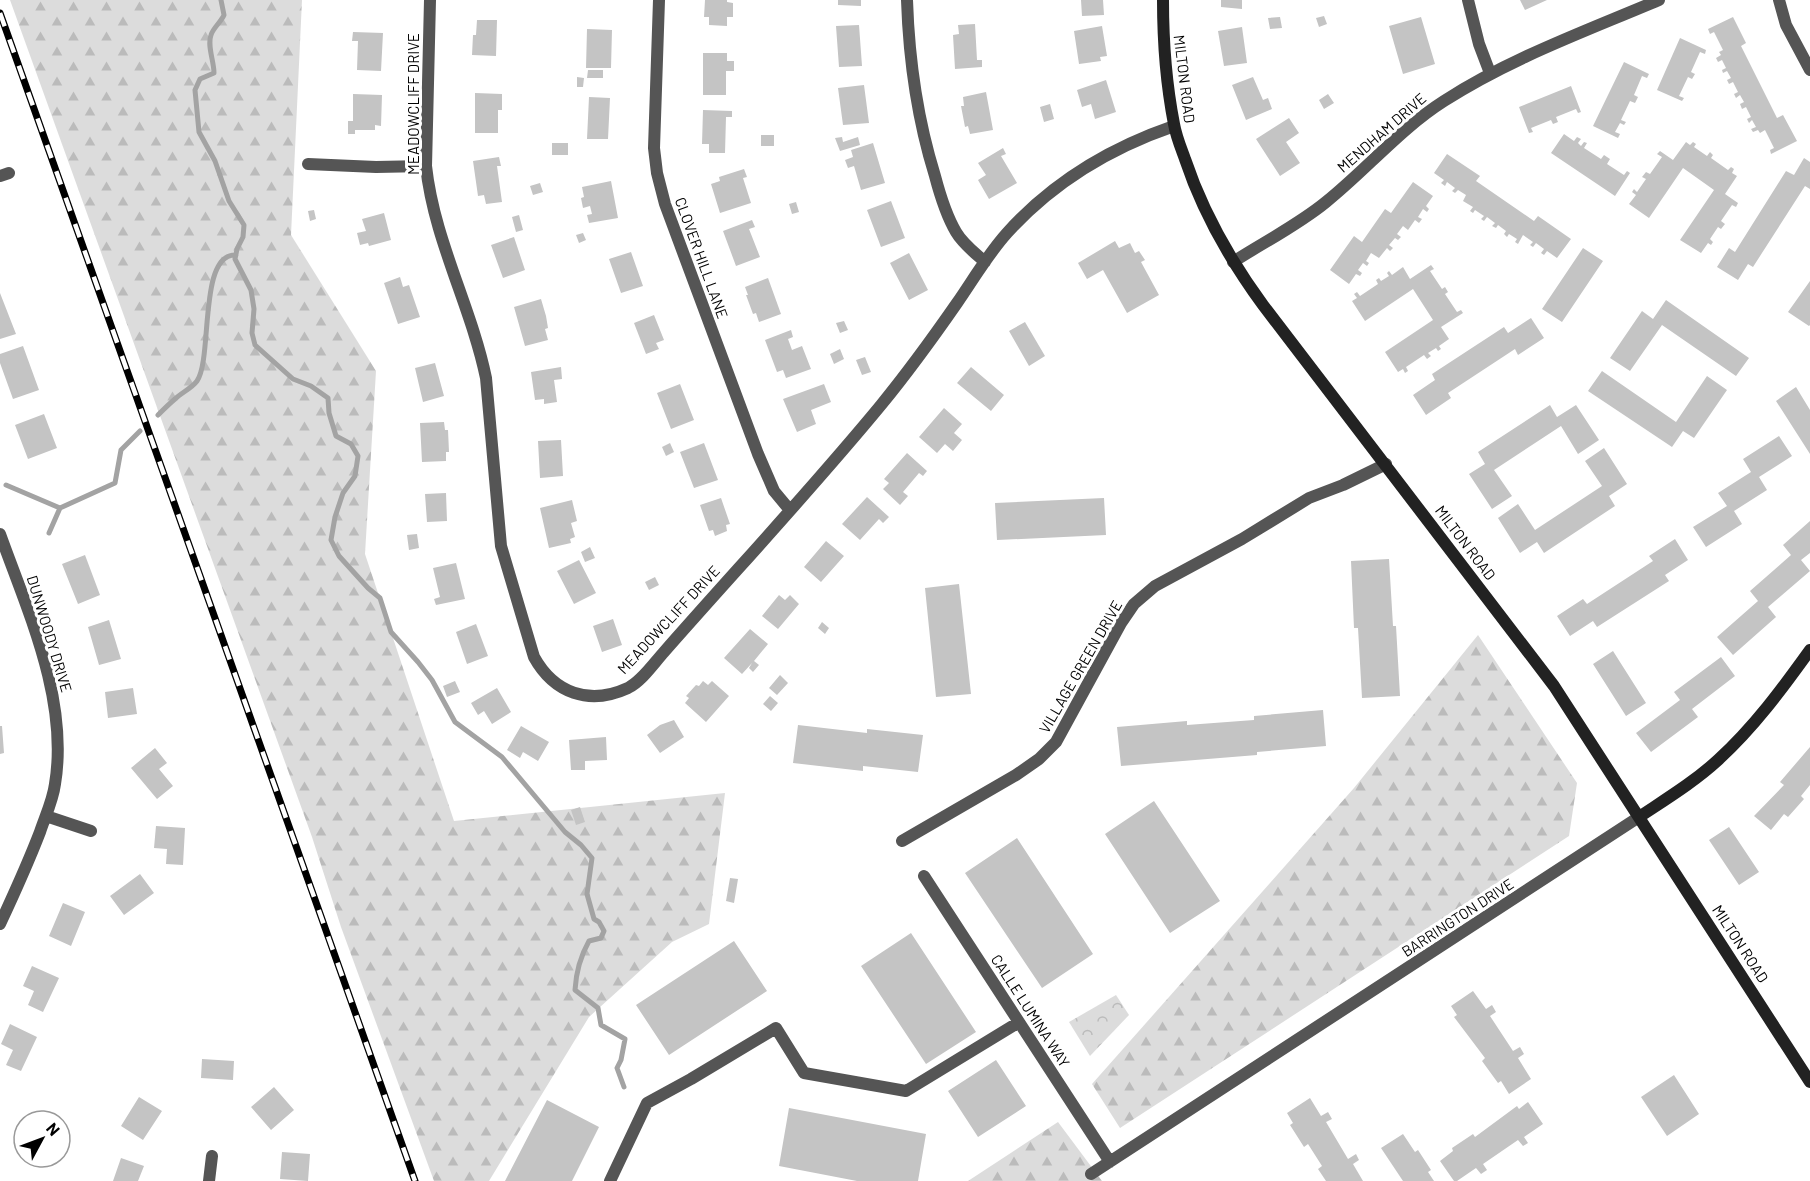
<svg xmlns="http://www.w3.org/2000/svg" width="1810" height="1181" viewBox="0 0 1810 1181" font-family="Barlow,sans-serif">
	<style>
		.forest { fill: url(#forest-firs) }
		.park { fill: url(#park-crowns) }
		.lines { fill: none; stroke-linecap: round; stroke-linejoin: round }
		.stream { stroke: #a3a3a3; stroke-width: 5 }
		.building { fill: #c4c4c4 }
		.street { stroke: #555; stroke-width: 12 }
		.secondary { stroke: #222; stroke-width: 12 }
		.rail-casing { stroke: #000; stroke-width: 7 }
		.rail { stroke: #fff; stroke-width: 4.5; stroke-dasharray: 14; stroke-linecap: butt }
		.labels { text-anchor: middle; stroke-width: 6; stroke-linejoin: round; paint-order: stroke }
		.street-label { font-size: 15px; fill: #000; stroke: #fff }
	</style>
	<defs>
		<pattern id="forest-firs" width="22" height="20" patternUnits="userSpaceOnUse" patternTransform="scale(1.5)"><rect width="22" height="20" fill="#dcdcdc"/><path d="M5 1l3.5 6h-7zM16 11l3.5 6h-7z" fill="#bbb"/></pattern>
		<pattern id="park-crowns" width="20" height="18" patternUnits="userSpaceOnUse" patternTransform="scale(1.5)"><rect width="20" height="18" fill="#dcdcdc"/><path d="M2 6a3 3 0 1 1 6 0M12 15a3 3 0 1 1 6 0" fill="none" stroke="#bbb"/></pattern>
	</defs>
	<rect width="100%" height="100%" fill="#fff"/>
	<path class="forest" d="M10,0h292l-11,235 85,136 -11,183 89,267 271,-28 -16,131 -37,18 -83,75 -100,164h-55l-93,-254 -29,-90z
		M1478,635l99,148 -8,53 -449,292 -28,-44 262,-296z
		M1058,1122l44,59h-134z"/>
	<path class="park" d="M1116,995l13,20 -39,41 -21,-34z"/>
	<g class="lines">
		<path class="stream" d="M221,0l3,15c-3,7 -11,13 -13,20 -4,11 3,26 3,38l-14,6 -5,11 4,42 16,29 14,40 15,24 -1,12 -6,12 -2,10 16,31 3,19 -2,24 3,12 38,34 18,7 17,12 1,15 7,23 15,8 7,12 -3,20 -12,17 -8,24 -4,23 8,16 29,32 12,10 11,34 27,30 14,18 23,42 47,35 63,75 16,13 11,13 -5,36 7,25 5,3 5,9 -3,7 -12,3c-9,16 -13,31 -14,49l23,18 3,17 24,14 -4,21 -4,8 7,19
			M158,415c5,-5 11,-11 17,-16 6,-6 17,-11 22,-18 16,-23 1,-128 39,-126
			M6,485l54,23
			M49,533l11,-25 55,-25 6,-33 19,-19"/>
	</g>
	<path class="building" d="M705,0h22v2l6,1v14h-6v9l-18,-1v-8h-5z
		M838,0h23v6l-23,-1z
		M1081,0h22l1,15 -22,1z
		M1221,0h21v9l-21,-2z
		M1520,0h27l-22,10z
		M1324,16l3,8 -8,3 -3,-9z
		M1280,17l2,11 -12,1 -2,-11z
		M1421,17l14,47 -32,10 -14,-48z
		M1733,17l13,26 -5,3 36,72 6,-3 14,26 -26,13 -1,-4 4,-2 -9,-18 -5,3 -2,-3 -5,2 -2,-3 5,-2 -4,-7 -3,3 -2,-4 4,-2 -5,-10 -4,2 -2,-5 4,-2 -4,-7 -4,3 -2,-4 4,-2 -5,-10 -4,2 -2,-4 4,-2 -4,-7 -4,2 -1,-3 4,-2 -4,-8 -4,2 -2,-4 5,-3 -2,-3 4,-2 -9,-18 -4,2 -2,-5z
		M477,20h20l-1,36 -24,-1 1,-20h3z
		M975,24l2,36h5v7l-27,2 -2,-34 6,-1 -1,-9z
		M859,25l3,41 -23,1 -3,-41z
		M1102,26l5,30 -7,1 1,4 -22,3 -5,-33z
		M1242,27l5,36 -23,3 -6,-35z
		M587,29l25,1 -1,38h-25z
		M353,32l30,1 -2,38 -24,-1 1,-29h-6z
		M1680,38l26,12 -1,4 -5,-2 -9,20 4,2 -3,5 -4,-2 -9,19 5,2 -2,3 -25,-11z
		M703,53h24v8h7v10h-8v24h-23z
		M1624,62l25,12 -2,4 -5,-2 -8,19 4,2 -3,6 -5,-2 -9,19 5,2 -2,3 -4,-2 -5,9 5,2 -2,4 -25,-12z
		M588,70h15v8h-16z
		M577,77l7,1 -1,9h-6z
		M1253,77l10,23 5,-2 4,11 -26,11 -14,-35z
		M1106,80l10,32 -21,7 -4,-15 -9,3 -5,-17z
		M864,85l5,38 -26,2 -5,-37z
		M1571,86l10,26 -3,1 -2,-4 -20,8 2,5 -5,2 -2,-4 -20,8 2,4 -4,1 -10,-26z
		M986,92l7,38 -23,4 -2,-8 -3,1 -4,-21h3l-1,-9z
		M475,93l27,1v16h-4v23h-23z
		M353,94l29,1 -1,31 -6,-1v5h-20v4h-7v-13h5z
		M1328,94l6,9 -10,6 -5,-9z
		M589,97l21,1 -2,41h-21z
		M1050,104l4,15 -10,3 -4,-15z
		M703,110l29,1v6h-6l-1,36h-16v-9h-7z
		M1289,118l10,15 -13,9 14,21 -20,13 -24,-37z
		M1564,134l10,7 3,-4 4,2 -3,4 3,3 3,-4 3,1 -3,5 17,11 3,-4 6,4 -3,5 17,11 3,-4 3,2 -15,23 -64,-43z
		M761,135h13v11h-13z
		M842,137l1,5 15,-5 2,8 -20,6 -5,-13z
		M1686,142l4,3 3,-3 3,2 -2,3 13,9 3,-4 3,3 -2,3 17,12 3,-3 3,2 -2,4 5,3 -12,18 13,9 -2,4 -4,-2 -11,16 4,3 -4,5 -3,-2 -8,12 3,3 -2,3 -3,-2 -7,10 -21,-13 34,-50 -31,-22 -34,50 -20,-14 7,-9 -4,-3 2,-3 3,3 9,-13 -4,-2 4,-5 4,2 12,-17 -5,-3 3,-3 13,9z
		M552,143h16v12h-16z
		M873,143l12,40 -24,7 -7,-24 -6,2 -3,-8 8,-3 -2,-7z
		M1003,148l3,6 -5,2 16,27 -28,16 -11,-19 8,-5 -8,-12z
		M1447,154l33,22 -4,5 58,40 4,-5 33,23 -14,19 -10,-7 -3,4 -3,-2 3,-4 -8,-6 -3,4 -3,-2 3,-3 -10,-7 -5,9 -3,-2 2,-3 -8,-5 -2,3 -3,-3 2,-3 -8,-6 -2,3 -4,-2 3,-3 -8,-6 -3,4 -3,-2 3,-3 -9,-6 -2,3 -3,-2 3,-4 -10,-6 3,-6 -8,-5 -3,3 -3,-2 3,-3 -8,-6 -2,4 -4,-3 3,-3 -10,-7z
		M499,157l2,9h-4l5,36 -16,2 -2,-9 -6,1 -5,-35z
		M1804,158l6,4v27l-5,-3 -52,81 -5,-3 -10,16 -21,-13 12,-19 6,4 51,-81 8,4z
		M744,169l3,8 -4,1 8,25 -31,10 -9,-29 9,-3 -1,-4z
		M611,181l7,37 -29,5 -2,-8 5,-1 -2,-8 -7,2 -2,-10 3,-1 -2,-10z
		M1413,182l20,14 -7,10 3,3 -2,3 -4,-3 -5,8 4,2 -3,4 -4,-3 -7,10 -5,-4 -6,8 4,3 -3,3 -3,-2 -6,7 4,3 -3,3 -3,-3 -8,10 -8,-5 -5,8 3,2 -2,3 -4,-3 -5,7 4,3 -2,3 -4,-2 -7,10 -19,-14 24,-34 8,6 23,-33 6,4z
		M540,183l3,9 -10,3 -3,-9z
		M891,201l14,37 -24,9 -14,-37z
		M796,202l3,10 -7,2 -3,-10z
		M314,210l2,9 -6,2 -2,-10z
		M384,213l7,27 -22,6 -1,-3 -8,2 -3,-12 9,-2 -4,-12z
		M519,215l4,15 -7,2 -4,-15z
		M752,220l3,7 -6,2 11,28 -24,9 -13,-35z
		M583,233l3,7 -7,3 -3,-8z
		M514,237l11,33 -22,8 -12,-33z
		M1115,241l4,7 11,-5 5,10 4,-2 6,9 -4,2 18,33 -32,18 -24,-43 -16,9 -9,-16z
		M1583,248l20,13 -41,61 -20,-13z
		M631,252l12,34 -22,7 -12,-34z
		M909,253l19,37 -19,10 -19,-37z
		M1431,265l3,4 -4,2 12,18 3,-2 3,5 -3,2 12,18 4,-2 2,3 -22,14 8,12 -10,7 2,3 -3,2 -2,-3 -8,5 3,3 -4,3 -3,-4 -18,12 2,4 -3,2 -2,-4 -5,3 -13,-20 48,-32 -20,-31 -48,32 -13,-20 5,-3 -3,-4 3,-2 3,4 18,-12 -2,-4 3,-2 2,3 8,-5 -2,-3 2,-2 3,4 11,-8 7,12z
		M400,277l3,10 6,-2 11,32 -22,7 -14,-41z
		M768,278l13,36 -22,8 -3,-9 -3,1 -7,-19h2l-3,-8z
		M1810,281v44l-1,1 -21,-14z
		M0,293l16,41 -16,5z
		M541,299l5,17 2,12 -3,1 3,11 -23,6 -11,-39z
		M1666,300l83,58 -13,18 -74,-51 -32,46 -20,-13 32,-47 11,8z
		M654,315l10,25 -8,3 3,6 -13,5 -12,-31z
		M1531,318l13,20 -26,17 -3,-6 -67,44 3,5 -25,17 -13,-20 22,-15 -3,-6 72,-47 4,6z
		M844,321l4,9 -8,3 -4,-10z
		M1025,322l20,34 -16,10 -20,-35z
		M791,330l2,7 -5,2 4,11 10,-4 9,23 -25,9 -3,-8 -6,2 -12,-32z
		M23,346l16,44 -26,9 -13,-36v-9z
		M840,349l4,10 -10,5 -4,-10z
		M865,357l6,15 -9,3 -6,-15z
		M435,363l9,33 -21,6 -8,-34z
		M561,367l1,12 -8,1 3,22 -13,2v-5l-9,1 -4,-28z
		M971,367l33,28 -13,16 -34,-28z
		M1602,371l74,51 31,-46 20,14 -33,48 -11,-7 -11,16 -84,-56z
		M680,384l14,36 -23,9 -14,-36z
		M824,384l7,18 -20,8 5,14 -19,8 -14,-33z
		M1796,387l14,23v44l-34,-53z
		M1550,405l7,12 19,-12 23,35 -21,14 -17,-28 -67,44 18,26 -20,13 -23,-35 16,-10 -7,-12z
		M944,408l18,16 -8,9 8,7 -9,11 -8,-7 -8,9 -18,-16z
		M44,414l13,34 -29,11 -13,-34z
		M444,422l1,8h3l1,22h-3v9l-24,1 -2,-39z
		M1779,436l13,20 -33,21 8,13 -33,21 8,13 -36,23 -13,-20 34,-21 -9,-13 33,-21 -8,-13z
		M561,440l2,36 -23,2 -2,-37z
		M670,443l4,9 -8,4 -4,-9z
		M704,443l14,37 -24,8 -14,-36z
		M1604,448l23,36 -18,12 6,10 -71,47 -7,-11 -17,11 -22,-35 20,-14 17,26 67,-44 -17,-25z
		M907,453l20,18 -4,5 -4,-3 -16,19 5,4 -8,9 -17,-16 6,-6 -5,-4z
		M446,493l1,28 -20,1 -2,-28z
		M867,497l22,20 -6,6 -4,-4 -19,21 -18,-16z
		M721,498l9,26 -4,1 1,6 -12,5 -2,-6 -4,1 -9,-26z
		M1104,498l2,37 -109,5 -2,-37z
		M572,500l5,21 -6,2 4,14 -5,2 1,4 -22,5 -9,-40z
		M1810,521v32l-9,7 9,11 -42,36 8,10 -43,38 -16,-18 41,-36 -8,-10 41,-36 -8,-10z
		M417,534l2,14 -10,2 -2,-15z
		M1675,539l13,21 -23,15 4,6 -72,46 -4,-6 -23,15 -13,-20 26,-17 4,5 66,-43 -4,-5z
		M826,541l18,15 -23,26 -17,-15z
		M590,547l5,11 -10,4 -4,-10z
		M85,555l15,40 -22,9 -16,-40z
		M1389,559l4,67h3l4,70 -38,2 -4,-70h-4l-3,-67z
		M579,560l17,33 -22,11 -17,-33z
		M456,563l9,36 -29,6 -2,-6 6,-2 -7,-29z
		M655,577l4,8 -10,5 -4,-8z
		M959,584l12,110 -35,3 -11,-109z
		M779,595l6,5 5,-5 9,9 -21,25 -16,-13z
		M613,619l9,26 -20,7 -9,-26z
		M109,620l12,39 -22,6 -11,-38z
		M822,622l7,6 -4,6 -7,-6z
		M476,624l12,32 -21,8 -11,-32z
		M750,629l18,15 -14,17 5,4 -6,7 -4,-4 3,-5 -10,11 -18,-16z
		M1613,651l33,52 -20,13 -33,-52z
		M1721,657l14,19 -43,33 6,8 -47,35 -15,-19 44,-33 -6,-8z
		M780,675l8,8 -11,12 -8,-7z
		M455,681l5,11 -13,5 -4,-11z
		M703,681l5,4 4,-4 17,15 -23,26 -21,-19 4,-5 -3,-2 10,-11 3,1z
		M133,688l4,26 -29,4 -3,-26z
		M497,688l14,24 -19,12 -8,-13 -6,4 -7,-12z
		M770,696l8,7 -7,8 -8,-7z
		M1323,710l3,36 -69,6v3l-136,11 -4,-39 70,-6v4l67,-5v-4z
		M674,720l10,17 -24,16 -13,-18 13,-10z
		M798,725l69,8v-4l56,6 -5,37 -55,-6v5l-70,-8z
		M0,726h2l2,27 -4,1z
		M521,726l28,16 -11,19 -15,-9 -3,6 -13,-8z
		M606,737l1,23 -22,1v9h-14l-2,-30z
		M1810,747v38l-9,11 3,3 -16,18 -4,-3 -13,16 -17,-14 30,-31 -4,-3z
		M155,748l12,15 -8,6 14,17 -16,13 -26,-31z
		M1154,801l66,100 -50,32 -65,-99z
		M580,807l5,15 -9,3 -5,-15z
		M156,826l29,2 -2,37 -17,-1 1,-15 -13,-1z
		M1729,827l30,45 -20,13 -30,-45z
		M1017,838l76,116 -51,34 -77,-115z
		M140,874l14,19 -30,22 -14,-19z
		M730,878l8,1 -4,24 -8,-2z
		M63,903l22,9 -14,34 -22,-10z
		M911,933l65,99 -50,32 -65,-98z
		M734,941l33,50 -98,64 -33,-50z
		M32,966l27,12 -16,34 -15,-7 6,-14 -11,-5z
		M1473,991l13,18 6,-4 4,7 -6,4 23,35 7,-4 4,7 -6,4 13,21 -22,15 -8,-13 -3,2 -16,-22 3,-3 -31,-41 3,-2 -6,-9z
		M10,1024l27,13 -16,34 -15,-6 7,-15 -12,-6z
		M202,1059l32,2 -1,19 -32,-2z
		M996,1060l30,46 -48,31 -30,-46z
		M1674,1075l25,39 -32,22 -26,-39z
		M274,1087l20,23 -23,20 -20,-23z
		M139,1097l23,14 -19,29 -22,-14z
		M1310,1098l11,18 7,-4 4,7 -6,3 22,37 8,-5 3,6 -6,4 10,17h-37l-8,-12 4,-3 -14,-22 -4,3 -14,-22 3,-2 -6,-10z
		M547,1100l52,27 -27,54h-67z
		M1528,1102l15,22 -19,13 4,6 -5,3 -5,-6 -35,24 4,6 -6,4 -5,-6 -19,13h-3l-14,-20 13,-10 -1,-3 21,-14 2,3 42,-31 2,3z
		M789,1108l137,26 -8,47h-61l-78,-15z
		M1403,1134l12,18 3,-2 13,20 -3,2 6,9h-31l-22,-33z
		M282,1152l28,2 -2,27 -28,-2z
		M121,1158l23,8 -6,15h-25z"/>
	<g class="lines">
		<path class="street" d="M430,0l-4,166c8,74 45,140 60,212l15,168 33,111c20,36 55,49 94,31 14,-7 26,-25 36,-36 72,-82 147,-162 217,-247 27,-33 51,-66 76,-102 16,-23 31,-49 50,-70 45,-50 103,-85 167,-107
			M659,0l-5,148 3,25 8,31 93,250 16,37 15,18
			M907,0c2,61 10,118 28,176 5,19 11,39 21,56 7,12 19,21 29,30
			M1468,0l11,44 11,29
			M1779,0l7,25 24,45
			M308,164l68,3 50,-1
			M0,176l9,-3
			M1233,262c31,-20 65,-37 93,-60 40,-32 74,-73 118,-101 67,-43 142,-70 215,-101
			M0,534c28,78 69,166 55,250 -2,16 -10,33 -15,48 -12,31 -26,62 -40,92
			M46,816l45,15
			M902,841l114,-66 23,-16 17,-17 65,-119 13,-19 21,-18 87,-47 67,-41 34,-13 43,-21
			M924,876l186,286
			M1091,1174l548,-357
			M209,1181l3,-25
			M610,1181l37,-78 44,-24 85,-51 28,45 102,18 113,-69"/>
		<path class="secondary" d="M1163,0c0,42 3,83 11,124 2,12 7,24 11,35 18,54 45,101 78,146l291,381 256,396
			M1639,817c27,-18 55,-35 79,-57 36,-33 64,-71 92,-110"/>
		<defs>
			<path id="rail" d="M0,13l415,1168"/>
		</defs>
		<use href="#rail" class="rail-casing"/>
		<use href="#rail" class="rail"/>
	</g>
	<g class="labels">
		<g class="street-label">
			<text transform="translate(1184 79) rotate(83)" y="5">MILTON ROAD</text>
			<text transform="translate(414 104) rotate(-90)" y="5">MEADOWCLIFF DRIVE</text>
			<text transform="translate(1382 133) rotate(-41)" y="5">MENDHAM DRIVE</text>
			<text transform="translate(701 258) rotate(70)" y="5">CLOVER HILL LANE</text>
			<text transform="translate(1465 543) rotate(53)" y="5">MILTON ROAD</text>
			<text transform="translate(669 620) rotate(-47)" y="5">MEADOWCLIFF DRIVE</text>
			<text transform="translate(49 634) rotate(73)" y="5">DUNWOODY DRIVE</text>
			<text transform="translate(1081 667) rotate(-60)" y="5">VILLAGE GREEN DRIVE</text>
			<text transform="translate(1458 918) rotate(-33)" y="5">BARRINGTON DRIVE</text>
			<text transform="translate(1740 944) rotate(57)" y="5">MILTON ROAD</text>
			<text transform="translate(1030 1011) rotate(57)" y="5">CALLE LUMINA WAY</text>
		</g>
	</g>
	<g transform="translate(42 1139) rotate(49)"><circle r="28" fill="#ffffff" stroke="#999999" stroke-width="1.5"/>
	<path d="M0-4.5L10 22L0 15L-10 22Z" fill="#000000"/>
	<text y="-9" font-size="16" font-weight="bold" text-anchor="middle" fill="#000000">N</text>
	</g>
</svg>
